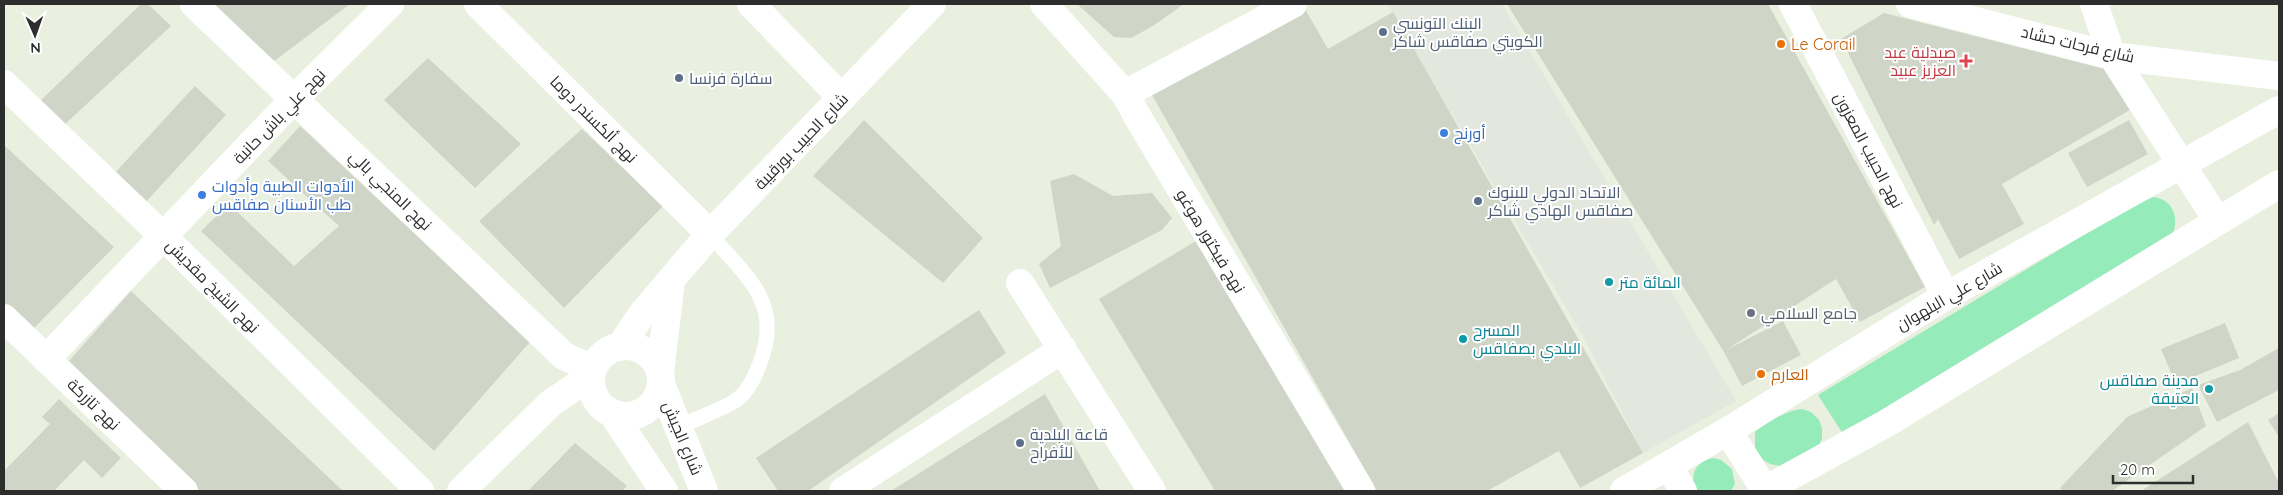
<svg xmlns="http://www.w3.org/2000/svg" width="2283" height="495" viewBox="0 0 2283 495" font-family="Quicksand,Cairo,sans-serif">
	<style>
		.green { fill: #96ebbb }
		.plaza { fill: #e3e7de }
		.building { fill: #d0d6c7 }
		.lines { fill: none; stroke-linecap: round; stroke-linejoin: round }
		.service { stroke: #fff; stroke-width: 15 }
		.minor { stroke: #fff; stroke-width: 28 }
		.tertiary { stroke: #fff; stroke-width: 28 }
		.secondary { stroke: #fff; stroke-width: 28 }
		.service-dot { fill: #5c6f8a; stroke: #fff; stroke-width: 2 }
		.food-dot { fill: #e8710a; stroke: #fff; stroke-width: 2 }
		.health-dot { fill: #e0444e; stroke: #fff; stroke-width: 2 }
		.shop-dot { fill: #3f7fe0; stroke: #fff; stroke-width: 2 }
		.culture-dot { fill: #0f9aa8; stroke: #fff; stroke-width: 2 }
		.worship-dot { fill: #6b7280; stroke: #fff; stroke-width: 2 }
		.labels { text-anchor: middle; stroke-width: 4; stroke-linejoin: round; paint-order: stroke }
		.service-label { font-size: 16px; fill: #4e5e75; stroke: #fff; text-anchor: start }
		.food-label { font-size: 16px; fill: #c56008; stroke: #fff; text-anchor: start }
		.street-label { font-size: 16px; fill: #2d2d2d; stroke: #fff }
		.health-label { font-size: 16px; fill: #be3a42; stroke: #fff; text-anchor: end }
		.shop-label { font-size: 16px; fill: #366cbe; stroke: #fff; text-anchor: start }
		.culture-label { font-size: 16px; fill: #0d838f; stroke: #fff; text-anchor: start }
		.worship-label { font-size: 16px; fill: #5b616d; stroke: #fff; text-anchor: start }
	</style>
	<rect width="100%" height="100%" fill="#eaf0df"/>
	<path class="green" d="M2154,197c19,3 25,20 19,36l-330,201 -25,-39 322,-194z
		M1802,409l9,3 8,8 3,8v10l-3,8 -8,5 -31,15 -10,-2 -7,-4 -8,-12v-16c12,-11 31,-21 47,-23z
		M1714,458l7,2 11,9 3,15 -4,7h-36c-5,-17 0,-30 19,-33z"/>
	<path class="plaza" d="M1387,4h115l234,397 -93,52 -59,-115z"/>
	<path class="building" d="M141,4h7l23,22 -107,99 -24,-24z
		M198,4h152l-81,61z
		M1077,4h107l-31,22 -22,12 -17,-1z
		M1507,4h261l157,283 -65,35 -24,-43 -110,71 57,-29 18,34 -59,31 -18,-34z
		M1305,9l23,40 65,-37 250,441 -63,35 -21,-37 -72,40h-110l-225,-396z
		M1884,13l221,56 25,41 -128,74 22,40 -65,35 -21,-40 -4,6 -93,-186z
		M428,58l93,86 -46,44 -91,-88z
		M195,86l31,29 -82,89 -32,-28z
		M864,120l119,118 -40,45 -130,-107z
		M2129,120l19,34 -61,33 -19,-34z
		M300,126l230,216 -96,109 -233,-220 28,-27 65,62 45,-40 -71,-65z
		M582,129l81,77 -99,102 -85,-87z
		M4,145l110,102 -84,85 -26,-27z
		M1074,174l39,22 39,-3 20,25 -10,12 -112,58 -11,-24 22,-18 -11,-65z
		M1196,241l150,250h-131l-116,-192z
		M131,291l212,200h-153l-130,-120z
		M979,310l27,43 -198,138h-30l-22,-33z
		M2225,323l14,35 -63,26 -15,-35z
		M2279,348v42l-62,32 -19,-37 42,-15z
		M2192,388l14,38 -94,65h-50l-2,-3 67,-71z
		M1045,394l55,97h-209z
		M59,399l62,59 -19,20 -18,-18 -30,31h-50v-20l46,-47 -8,-7z
		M2279,413v24l-11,-17z
		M2248,422l31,61v8h-138z
		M575,443l52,43 -5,5h-94z"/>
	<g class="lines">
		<path class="service" d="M678,427c15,-7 48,-19 60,-28 11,-9 17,-22 22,-36 23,-61 -13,-85 -50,-129"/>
		<path class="minor" d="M194,4l370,352 29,13
			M478,4l232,230
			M751,4l91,94
			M1044,4l81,90 15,27 221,370
			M1910,4l202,52 167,20
			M2094,4l18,52 105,164
			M4,84l160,153 256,254
			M1125,94l168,-90
			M1020,283l132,208
			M46,359l249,-261 95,-94
			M843,491l220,-142"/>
		<path class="tertiary" d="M1793,4l153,292
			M4,318l180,173
			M591 381a35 35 0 1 1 70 0a35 35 0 1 1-70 0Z
			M620,347l22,-33 68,-80 222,-230
			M660,373l11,-93
			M661,384l43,107
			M612,413l52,78
			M461,491l90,-88 40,-27"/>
		<path class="secondary" d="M1728,431l37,59
			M1669,466l14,25
			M1624,491l104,-60 218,-135 333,-186
			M1763,491l124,-68 392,-239"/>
	</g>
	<g class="service-dot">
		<circle cx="1383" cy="32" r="5"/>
		<circle cx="679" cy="78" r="5"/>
		<circle cx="1478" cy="201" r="5"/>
		<circle cx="1020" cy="443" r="5"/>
	</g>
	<g class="food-dot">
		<circle cx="1781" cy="44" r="5"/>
		<circle cx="1761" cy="374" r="5"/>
	</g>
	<path class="health-dot" d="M1963.5 53.5h5v5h5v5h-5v5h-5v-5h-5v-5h5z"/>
	<g class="shop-dot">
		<circle cx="1444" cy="133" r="5"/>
		<circle cx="202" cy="195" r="5"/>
	</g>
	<g class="culture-dot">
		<circle cx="1609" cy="282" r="5"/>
		<circle cx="1463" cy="339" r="5"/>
		<circle cx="2209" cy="389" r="5"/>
	</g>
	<circle class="worship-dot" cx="1751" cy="313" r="5"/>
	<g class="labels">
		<g class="service-label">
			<text x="1393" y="29">البنك التونسي<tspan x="1393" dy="18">الكويتي صفاقس شاكر</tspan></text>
			<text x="689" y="84">سفارة فرنسا</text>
			<text x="1488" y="198">الاتحاد الدولي للبنوك<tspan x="1488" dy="18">صفاقس الهادي شاكر</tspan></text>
			<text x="1030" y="440">قاعة البلدية<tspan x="1030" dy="18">للأفراح</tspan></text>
		</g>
		<g class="food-label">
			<text x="1791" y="50">Le Corail</text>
			<text x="1771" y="380">العارم</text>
		</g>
		<g class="street-label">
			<text transform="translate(2078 44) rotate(13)" y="6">شارع فرحات حشاد</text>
			<text transform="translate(279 116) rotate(-46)" y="6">نهج علي باش حانبة</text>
			<text transform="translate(594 119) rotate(45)" y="6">نهج ألكسندر دوما</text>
			<text transform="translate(801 141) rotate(-46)" y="6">شارع الحبيب بورقيبة</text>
			<text transform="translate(1869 150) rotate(62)" y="6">نهج الحبيب المعزون</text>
			<text transform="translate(391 190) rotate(44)" y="6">نهج المنجي بالي</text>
			<text transform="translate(1211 241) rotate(59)" y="6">نهج فيكتور هوغو</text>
			<text transform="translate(213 286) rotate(45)" y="6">نهج الشيخ مقديش</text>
			<text transform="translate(1949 296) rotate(-30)" y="6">شارع علي البلهوان</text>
			<text transform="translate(94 404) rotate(44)" y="6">نهج تازركة</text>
			<text transform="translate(683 438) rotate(67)" y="6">شارع الجيش</text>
		</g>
		<g class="health-label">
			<text x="1956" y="58">صيدلية عبد<tspan x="1956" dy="18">العزيز عبيد</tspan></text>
		</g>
		<g class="shop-label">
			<text x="1454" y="139">أورنج</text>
			<text x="212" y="192">الأدوات الطبية وأدوات<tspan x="212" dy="18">طب الأسنان صفاقس</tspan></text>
		</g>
		<g class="culture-label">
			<text x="1619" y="288">المائة متر</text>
			<text x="1473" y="336">المسرح<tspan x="1473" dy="18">البلدي بصفاقس</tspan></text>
			<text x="2199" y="386" text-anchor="end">مدينة صفاقس<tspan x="2199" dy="18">العتيقة</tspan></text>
		</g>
		<g class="worship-label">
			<text x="1761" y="319">جامع السلامي</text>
		</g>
	</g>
	<rect width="2283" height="495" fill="none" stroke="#2d2d2d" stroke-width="10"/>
	<g transform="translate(35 35) rotate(178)" stroke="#ffffff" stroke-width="4" paint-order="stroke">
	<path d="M0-4L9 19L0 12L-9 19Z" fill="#2d2d2d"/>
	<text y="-8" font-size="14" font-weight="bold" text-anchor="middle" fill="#2d2d2d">N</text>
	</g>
	<path d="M2113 475v8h80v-8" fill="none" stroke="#2d2d2d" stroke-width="2.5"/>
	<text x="2120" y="475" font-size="15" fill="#2d2d2d" stroke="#ffffff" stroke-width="4" paint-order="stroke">20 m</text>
</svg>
